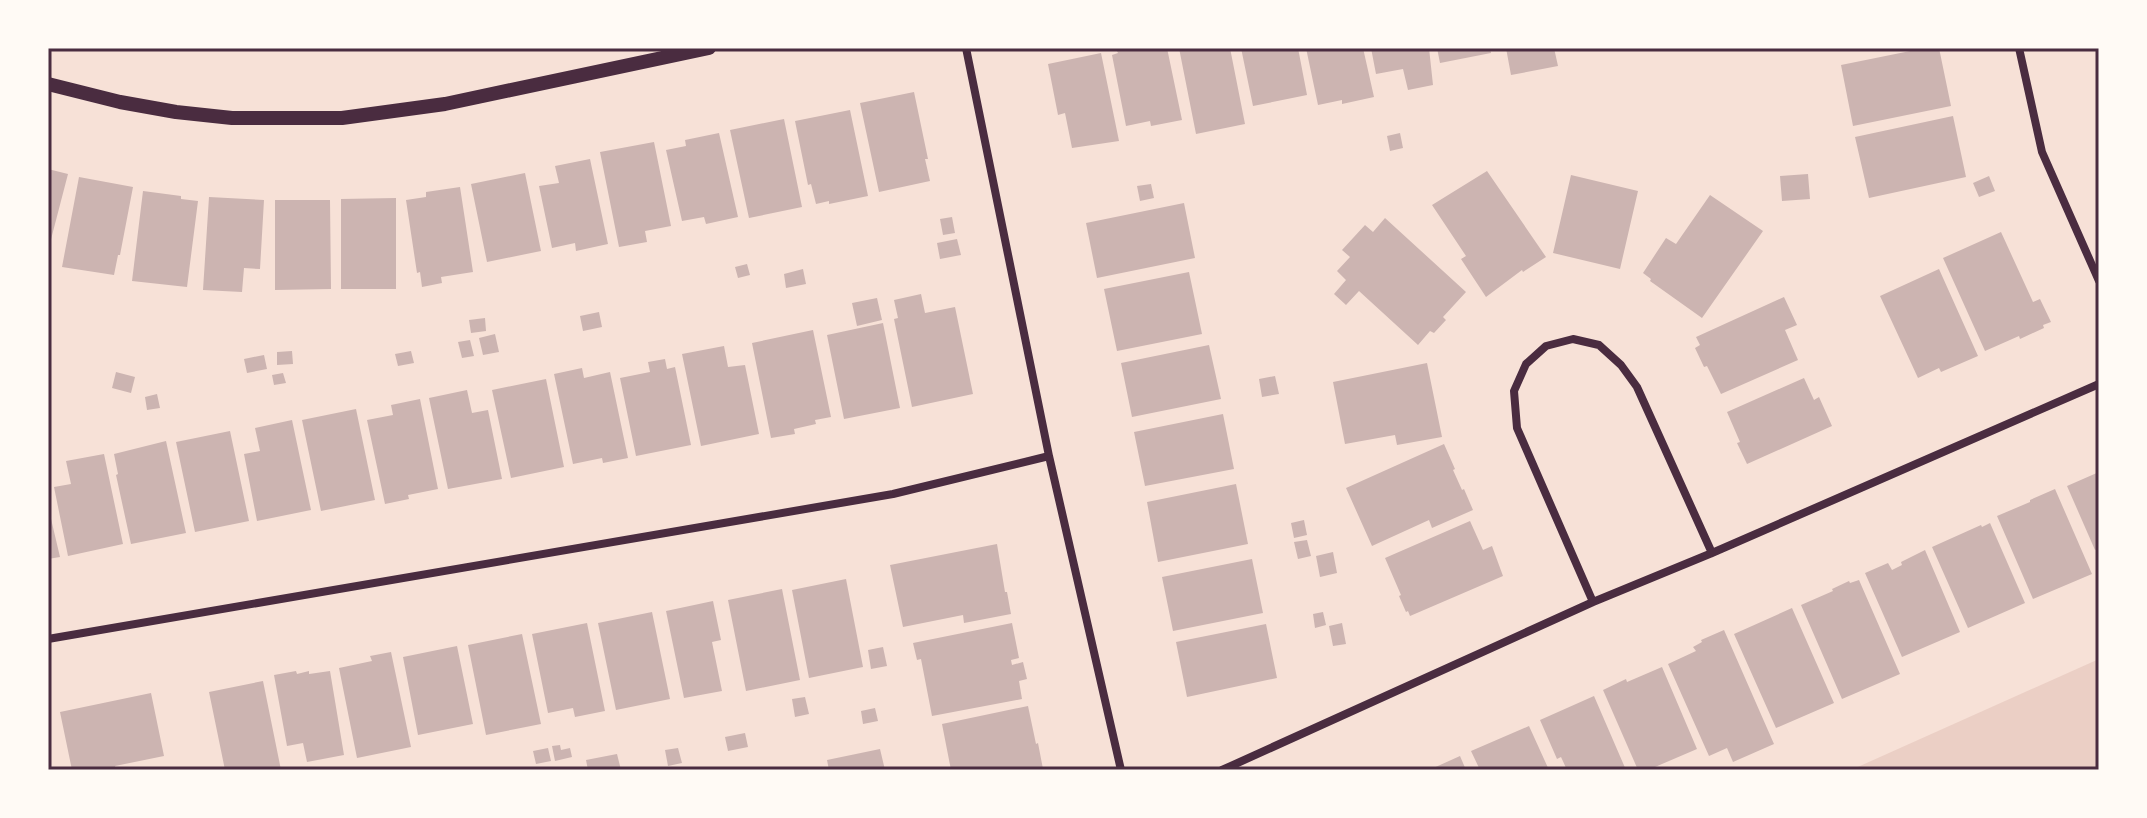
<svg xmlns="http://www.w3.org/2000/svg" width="2147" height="818" viewBox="0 0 2147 818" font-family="'PT Serif',serif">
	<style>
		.green { fill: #ebcfc5 }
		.building { fill: #ccb4b1 }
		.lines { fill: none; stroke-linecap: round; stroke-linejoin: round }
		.minor { stroke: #4a2c40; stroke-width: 8 }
		.tertiary { stroke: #4a2c40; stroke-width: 14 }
		.neatline { fill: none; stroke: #4a2c40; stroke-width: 3 }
	</style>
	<rect width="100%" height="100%" fill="#f7e1d7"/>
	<path class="green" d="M2099,659v111h-248z"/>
	<path class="building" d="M1130,48h37l15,72 -31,6 -1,-5 -24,5 -14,-71 6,-2 -1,-2z
		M1179,48h51l15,76 -49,10z
		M1241,48h57l9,47 -54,11z
		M1306,48h57l11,49 -32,7v-4l-24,5z
		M1371,48h58l4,37 -25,5 -5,-21 -27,5z
		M1437,48h53l1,5 -51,10z
		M1506,48h48l4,18 -47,9z
		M1925,48h14l12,58 -98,20 -12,-61z
		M1101,53l18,88 -47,7 -7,-35 -7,2 -10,-51z
		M914,92l14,67h-3l5,22 -51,11 -19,-89z
		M850,110l18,86 -39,8v-3l-13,3 -5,-20 -3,1 -13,-64z
		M1953,116l13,61 -97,21 -14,-61z
		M784,119l18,88 -53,11 -19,-88z
		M719,133l19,84 -32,7 -2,-7 -22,4 -16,-71 20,-4 -1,-6z
		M1400,133l3,15 -13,3 -3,-15z
		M654,142l17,84 -26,5 2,11 -28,5 -19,-95z
		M590,159l18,85 -32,7 -1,-8 -23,5 -13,-62 20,-3 -4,-17z
		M48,169l20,5 -19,73h-1z
		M1487,171l59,86 -23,15 -1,-2 -36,27 -25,-38 5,-3 -34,-51z
		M525,173l16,78 -54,11 -16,-78z
		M1808,174l2,25 -28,2 -2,-25z
		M1571,175l67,16 -18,78 -67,-16z
		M1989,176l6,15 -16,6 -6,-14z
		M79,177l54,10 -13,68h-2l-4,20 -52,-8z
		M1151,184l3,14 -14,3 -3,-15z
		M460,187l13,85 -32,5 1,6 -20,4 -2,-15 -3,1 -11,-73 20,-3v-5z
		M143,191l38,5v3l17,2 -11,86 -55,-6z
		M1710,195l53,36 -61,87 -52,-37 1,-2 -8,-6 23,-35 10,6z
		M209,197l55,3 -4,69 -16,-1 -2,24 -39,-2z
		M396,198v91h-55v-90z
		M275,200h55l1,89 -56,1z
		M1184,203l11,55 -98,20 -11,-55z
		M952,217l3,16 -12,2 -3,-16z
		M1385,218l81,74 -23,25 3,3 -12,13 -4,-2 -12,14 -59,-54 -13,14 -12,-11 12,-14 -9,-9 13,-14 -8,-7 23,-25 8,7z
		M2001,232l32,70 7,-3 11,23 -8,3 1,3 -24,11 -1,-3 -34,15 -42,-93z
		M957,239l4,16 -21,4 -3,-16z
		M747,264l3,11 -12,3 -3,-11z
		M803,269l3,15 -20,4 -2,-14z
		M1939,269l39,87 -37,16 -2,-4 -21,10 -38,-82z
		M1189,272l13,62 -85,17 -13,-62z
		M921,294l4,19 30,-6 18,87 -61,13 -18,-88 4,-1 -4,-18z
		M1784,297l13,28 -12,5 13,30 -77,34 -14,-28 -3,1 -9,-19 5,-3 -4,-8z
		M877,298l5,22 -25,6 -5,-23z
		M599,312l3,15 -19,4 -3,-15z
		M485,318l1,13 -15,2 -2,-13z
		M883,323l17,85 -56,11 -17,-84z
		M813,330l18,87 -16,3 1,4 -22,5 1,5 -24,4 -19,-95z
		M495,334l4,18 -16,3 -4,-17z
		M470,340l4,16 -12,2 -4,-16z
		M1209,345l12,54 -89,18 -11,-54z
		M724,346l4,21 17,-2 14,69 -58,12 -19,-92z
		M292,351l1,13 -16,1v-13z
		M411,351l3,12 -16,3 -3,-12z
		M264,355l3,14 -20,4 -3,-14z
		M665,359l2,10 8,-2 16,78 -55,11 -16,-78 30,-6 -2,-10z
		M1427,363l15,74 -45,8 -2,-10 -50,9 -12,-62z
		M582,368l2,10 26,-6 18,86 -25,5 -1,-5 -29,6 -19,-90z
		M116,372l19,5 -4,16 -19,-5z
		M283,373l3,10 -12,2 -2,-10z
		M1275,376l4,18 -17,3 -3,-18z
		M1804,378l10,22 5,-3 13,29 -85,38 -10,-21 3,-1 -13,-30z
		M546,379l18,88 -53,11 -19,-88z
		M467,390l5,23 16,-3 14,69 -54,10 -19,-91z
		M157,394l3,14 -13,2 -2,-13z
		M420,399l18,90 -30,6 1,4 -24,5 -18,-84 26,-5 -2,-10z
		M356,409l19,91 -54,11 -19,-91z
		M1223,414l11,55 -89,17 -11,-54z
		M292,420l19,90 -54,11 -13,-67 16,-3 -5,-23z
		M230,431l19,90 -54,11 -19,-90z
		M166,441l20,92 -55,11 -15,-69 2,-1 -4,-20z
		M1444,444l11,25 -2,1 9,20 2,-1 9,21 -41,18 -3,-8 -57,26 -26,-58z
		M104,454l19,90 -55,12 -14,-69 17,-3 -5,-23z
		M2099,472v76l-4,2 -28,-64z
		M1236,484l12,60 -90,18 -11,-60z
		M2055,489l37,85 -59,25 -36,-83 33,-14v-2z
		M48,506l12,51 -12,2z
		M1304,520l3,15 -13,3 -3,-15z
		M1470,521l13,29 9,-4 11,30 -93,40 -2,-5 -2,1 -7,-16 2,-1 -16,-37z
		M1990,523l35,80 -57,25 -36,-81 49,-22 1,2z
		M1307,540l4,16 -13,3 -4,-17z
		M997,544l8,48h2l4,22 -47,9 -1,-8 -60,12 -13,-62z
		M1925,550l35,82 -58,25 -37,-84 23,-10 4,7 10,-5 -1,-3z
		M1333,552l4,21 -17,4 -4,-21z
		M1252,559l11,54 -90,18 -11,-54z
		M846,579l17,88 -54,11 -17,-88z
		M1859,580l41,94 -58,25 -41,-94 32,-14 -1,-2 17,-8 1,2z
		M782,589l18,91 -54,11 -18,-91z
		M713,601l8,39 -9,2 10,49 -38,7 -18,-87z
		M1792,608l42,95 -58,25 -42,-94z
		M652,612l18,87 -54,11 -18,-87z
		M1323,612l3,13 -11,3 -2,-14z
		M587,623l18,88 -30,6 -2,-9 -25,5 -16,-79z
		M1012,623l7,35 -8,2 1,5 11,-3 4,17 -8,2 3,18 -90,17 -11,-57 -4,1 -4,-17z
		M1342,623l4,21 -13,2 -4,-20z
		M1266,624l11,54 -90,19 -11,-55z
		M1724,630l50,114 -41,18 -6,-14 -18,8 -41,-92 28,-13 -3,-4 9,-5 -1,-2z
		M522,634l19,90 -55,11 -18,-90z
		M457,646l16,78 -55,11 -15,-78z
		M883,647l4,19 -16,3 -3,-19z
		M391,652l20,95 -54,11 -18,-90 33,-7 -2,-5z
		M1662,667l35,82 -49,21h-10l-35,-80 23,-11 1,3z
		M296,671l1,3 12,-3v3l21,-3 14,84 -37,7 -4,-19 -16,3 -13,-71z
		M263,681l18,89h-56l-16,-78z
		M151,693l13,63 -49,10 1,4h-44l-12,-58z
		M1594,696l32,74h-59l-6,-13 -4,2 -17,-39z
		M805,697l4,17 -14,3 -3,-18z
		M1028,706l8,38 2,-1 5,26 -92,1 -9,-46z
		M875,708l3,13 -15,3 -2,-13z
		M1529,726l20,44h-69l-9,-19z
		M745,733l3,14 -20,4 -3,-14z
		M560,745l1,5 9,-2 2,9 -17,4 -3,-15z
		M548,748l3,13 -15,3 -3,-13z
		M678,748l4,15 -14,3 -3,-16z
		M880,749l5,21h-56l-2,-10z
		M617,754l4,16h-33l-2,-10z
		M1460,756l6,14h-37z"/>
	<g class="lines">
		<path class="minor" d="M966,48l83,408 72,314
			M2019,48l23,104 57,129
			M1593,602l-76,-174 -3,-37 12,-27 20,-18 27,-7 26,6 22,20 16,22 75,166
			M48,639l845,-145 156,-38
			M1222,770l371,-168 119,-49 387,-169"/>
		<path class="tertiary" d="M48,84l72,18 56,10 56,6h110l103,-14 264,-56"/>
	</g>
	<rect width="2147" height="818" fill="none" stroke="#fffaf5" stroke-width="100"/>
	<rect x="50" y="50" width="2047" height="718" class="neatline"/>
</svg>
